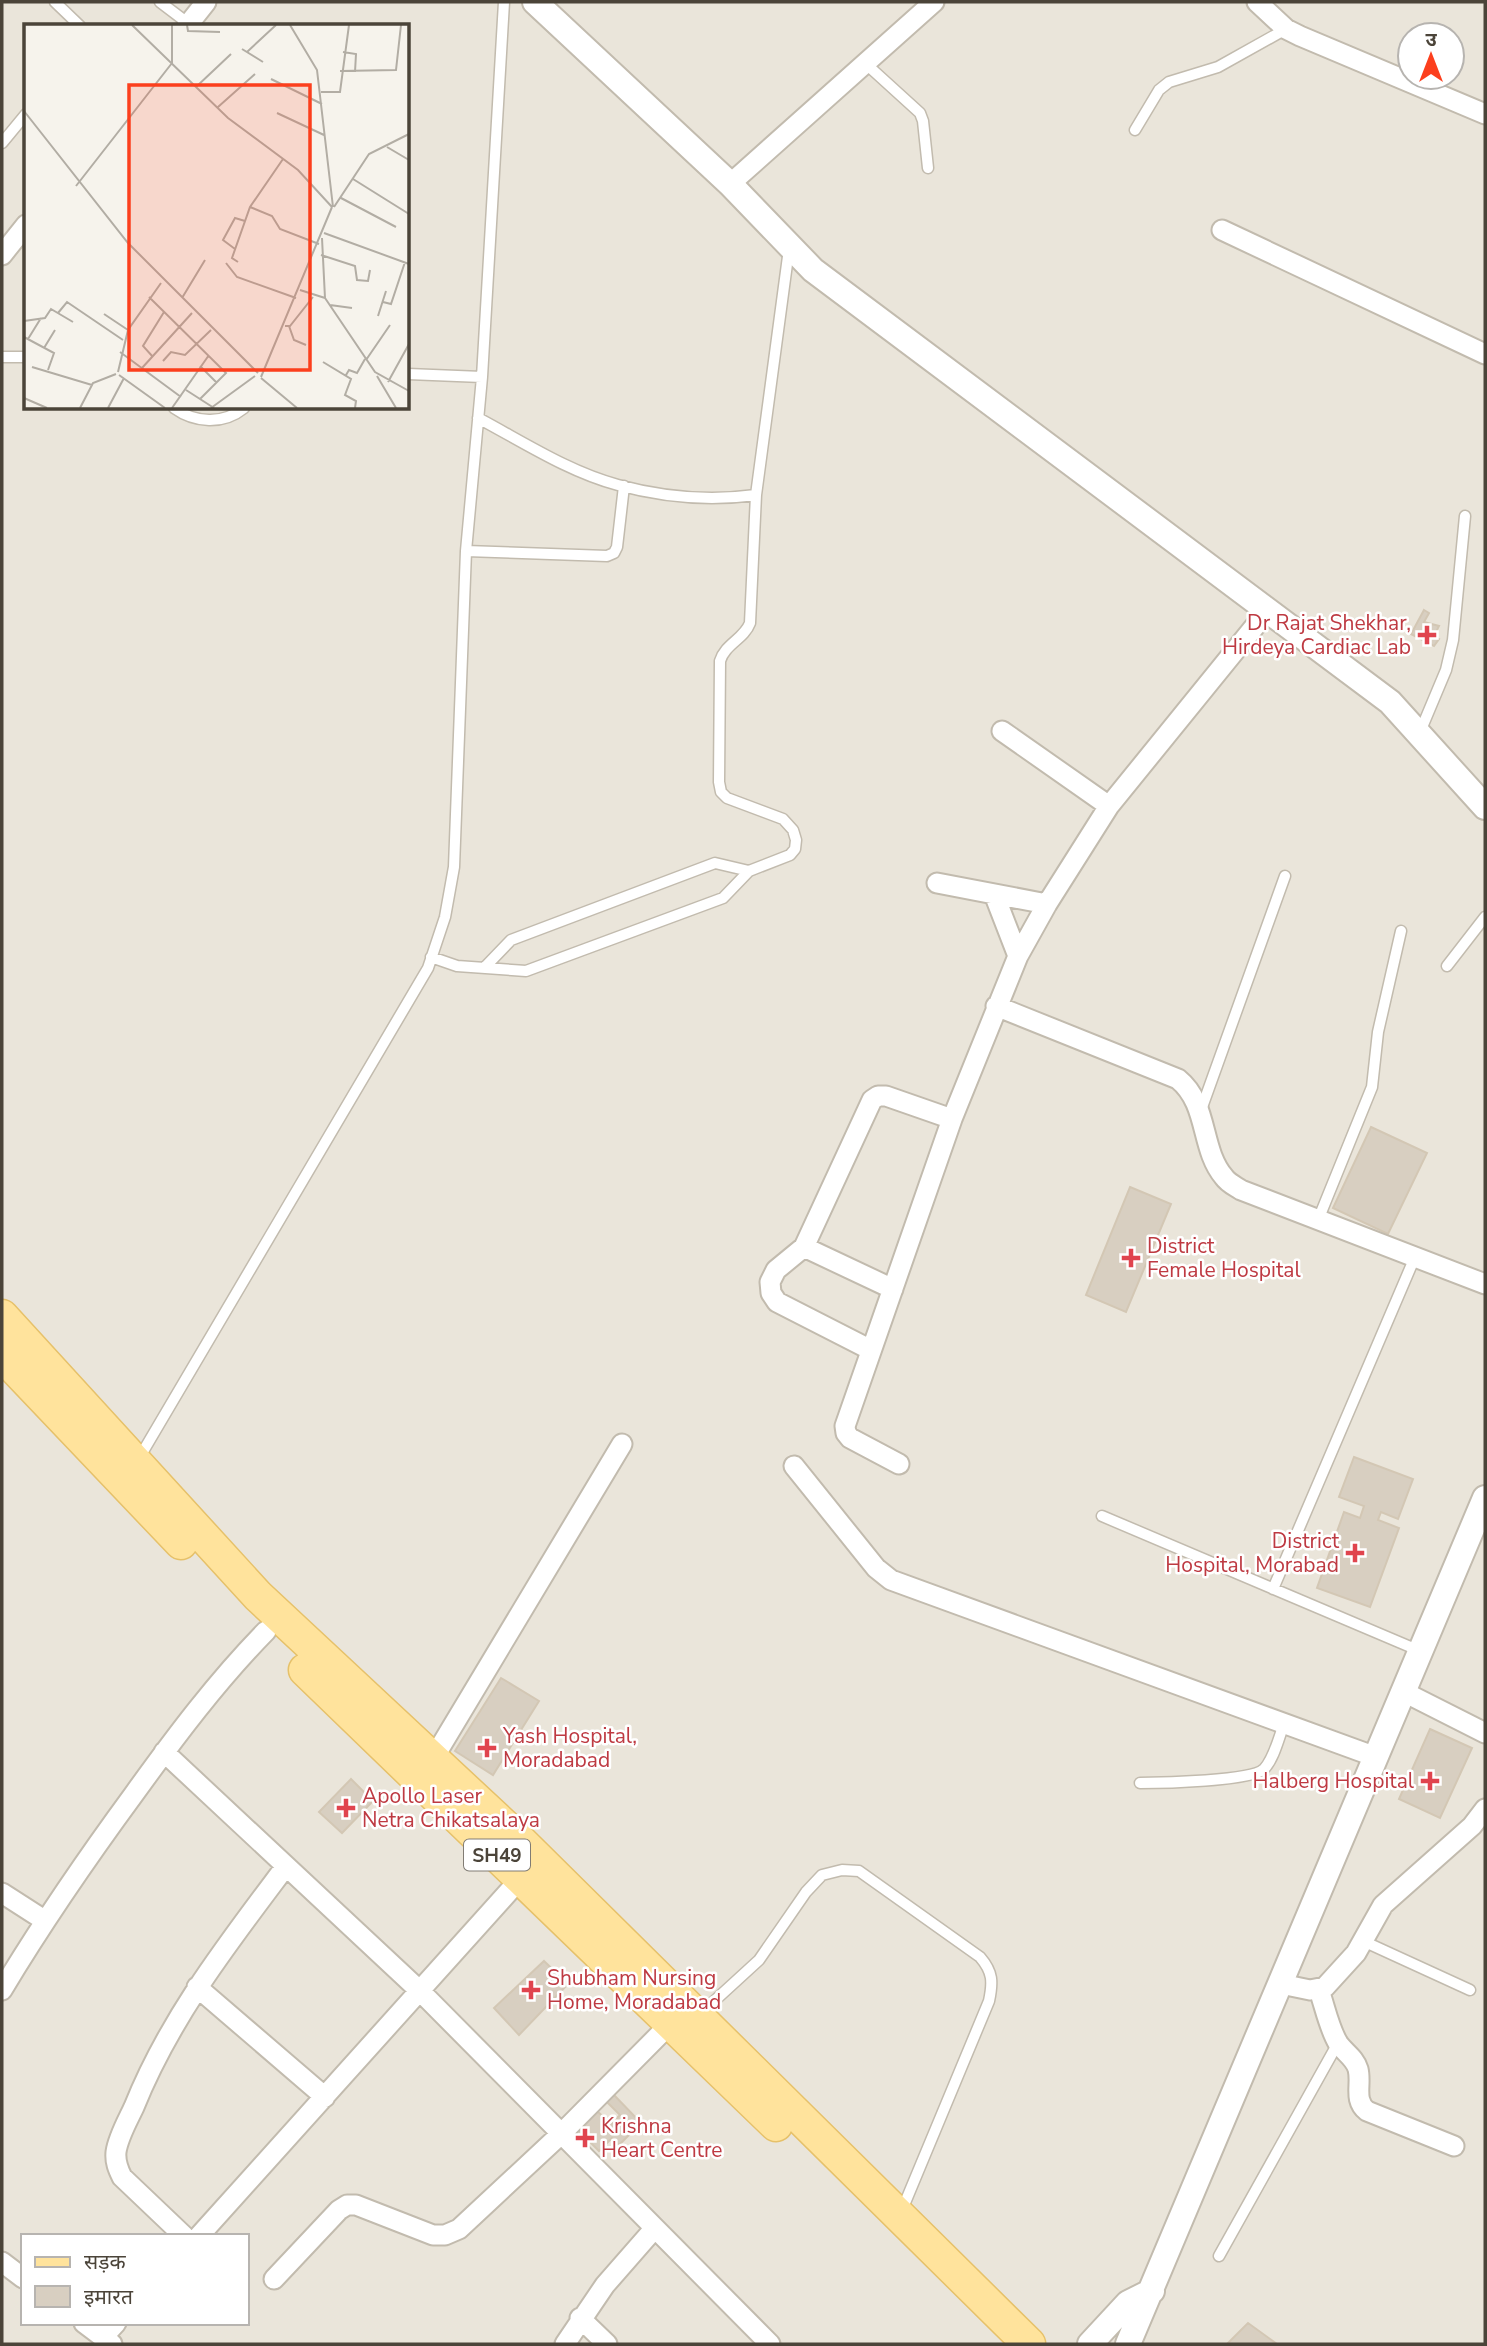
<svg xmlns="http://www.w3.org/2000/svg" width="1487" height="2346" viewBox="0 0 1487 2346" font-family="'Nunito Sans','Noto Sans Devanagari',sans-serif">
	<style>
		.residential { fill: #eae5da; fill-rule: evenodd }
		.building { fill: #d8cfc1; stroke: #d3c7b4; stroke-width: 2 }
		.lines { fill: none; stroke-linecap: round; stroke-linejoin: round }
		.service-casing { stroke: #c2bbae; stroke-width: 13 }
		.minor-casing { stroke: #c2bbae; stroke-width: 23 }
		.tertiary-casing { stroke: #c2bbae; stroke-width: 28 }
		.primary-casing { stroke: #e6c16a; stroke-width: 35 }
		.service { stroke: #fff; stroke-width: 10 }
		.minor { stroke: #fff; stroke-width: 19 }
		.tertiary { stroke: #fff; stroke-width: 24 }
		.primary { stroke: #ffe39c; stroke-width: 32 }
		.health-dot { fill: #e0444e; stroke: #fff; stroke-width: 2.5 }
		.labels { text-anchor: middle; stroke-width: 5; stroke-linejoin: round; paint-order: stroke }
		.shield { fill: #fff; stroke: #817c74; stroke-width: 2 }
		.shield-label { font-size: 19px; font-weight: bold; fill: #4b4439 }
		.health-label { font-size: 21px; fill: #be3a42; stroke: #fff; text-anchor: start }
		.inset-road { fill: none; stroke: #b2ada4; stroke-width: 2 }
		.view { fill: #fc3f1d; fill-opacity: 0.15; stroke: #fc3f1d; stroke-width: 3.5 }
		.inset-edge { fill: none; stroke: #4b4439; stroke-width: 3.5 }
	</style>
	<rect width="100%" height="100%" fill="#f6f3ec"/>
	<path class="residential" d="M2,2h1483v2342h-1483zM26,26h382v382h-382zM1410,35h42v42h-42zM23,2236h224v87h-224z"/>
	<path class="building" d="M1424,610l5,3 -5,9 15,4 -5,10 5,3 -5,7 -23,-12z
		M1371,1127l56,26 -39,81 -55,-26z
		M1130,1187l41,17 -45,108 -40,-17z
		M1354,1457l59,22 -15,40 -17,-7 -3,8 21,8 -29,79 -53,-19 27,-76 16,6 4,-12 -25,-9z
		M501,1678l38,23 -46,74 -38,-24z
		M1430,1729l42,19 -32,70 -41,-19z
		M351,1779l22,22 -31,32 -23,-21z
		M544,1961l24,23 -49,51 -25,-27z
		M614,2095l27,28 -22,22 -7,-7 -13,13 -21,-21 19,-19 14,13 9,-9 -14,-14z
		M1248,2323l29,21h-50z"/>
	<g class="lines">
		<defs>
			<path id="service" d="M55,2l25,24
				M160,2l29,22
				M865,63l55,50 3,8 5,47
				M1135,130l24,-40 10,-8 49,-15 68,-38
				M2,143l24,-29
				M2,357h24
				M408,374l74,3
				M174,408c21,15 49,17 70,0
				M478,418c45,24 91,54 140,67 44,12 93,16 138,10
				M466,551l141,5 7,-3 3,-6 7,-61
				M1420,732l26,-62 7,-30 12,-124
				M431,957l26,9 69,5 197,-73 26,-27 41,-16 5,-6 1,-9 -3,-10 -10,-11 -56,-21 -6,-6 -2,-10 1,-121c5,-17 24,-22 30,-38l6,-128 33,-246
				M1447,966l38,-49
				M485,967l26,-27 204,-77 34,8
				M1201,1110l84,-234
				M1318,1220l54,-133 6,-55 23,-101
				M138,1460l290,-492 17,-51 9,-50 12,-316 16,-174 22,-375
				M1102,1516l318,135
				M1273,1589l142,-332
				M1140,1783c20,0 113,-2 124,-14 10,-10 15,-32 20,-45
				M1363,1941l107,49
				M700,2014l59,-54 47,-68 16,-17 20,-5 17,1 121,86c13,15 13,25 9,44l-87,209
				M1219,2256l119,-213"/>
			<path id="minor" d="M1257,2l29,27 14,7 185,78
				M187,26l19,-24
				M730,184l204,-182
				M1222,230l263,124
				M2,255l24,-30
				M1002,731l107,75
				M937,883l110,21
				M994,894l24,62
				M996,1006l182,73c31,25 22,70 46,98 4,6 11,9 17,13l244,94
				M804,1247l89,42
				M871,1350l-94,-48 -6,-9 -1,-11 6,-12 28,-23 68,-147 6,-4h8l66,23
				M899,1464l-49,-26 -4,-5 -1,-7 107,-307 66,-163 29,-52 62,-98 159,-196
				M794,1466l82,102 15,12 485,177
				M1404,1692l81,41
				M164,1752l256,239 350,353
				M433,1759l189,-315
				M2,1893l42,27
				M1281,1984l29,6 15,-3 31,-34 27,-48 89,-79 13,-17
				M197,1987l128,110
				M2,1990c41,-68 85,-132 132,-196 41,-57 83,-113 132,-163
				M1319,1990c6,17 10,38 19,53 6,9 17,15 20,26 4,15 -5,31 9,42l87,35
				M184,2236l-62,-59c-4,-8 -7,-15 -6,-25 2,-15 12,-32 18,-45 36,-90 95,-165 152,-241
				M199,2236l322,-358
				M2,2262l21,16
				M274,2279l65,-69 8,-5h9l77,30h12l14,-6 102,-95 110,-111
				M580,2318l27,26
				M84,2323l28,21
				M103,2337l13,-14
				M565,2344l40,-59 49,-56"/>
			<path id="tertiary" d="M535,2l195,182 83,86 577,432 95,105
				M1090,2344l38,-41 24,-12
				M1128,2344l357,-846"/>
			<path id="primary" d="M2,1316l256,280 252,235 519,513
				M2,1355l179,188
				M305,1670l471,455"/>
		</defs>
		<use href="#service" class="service-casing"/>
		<use href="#minor" class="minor-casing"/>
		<use href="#tertiary" class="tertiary-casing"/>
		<use href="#primary" class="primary-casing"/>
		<use href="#service" class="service"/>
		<use href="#minor" class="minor"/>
		<use href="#tertiary" class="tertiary"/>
		<use href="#primary" class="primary"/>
	</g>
	<g class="health-dot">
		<path d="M1423.5 624.5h7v7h7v7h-7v7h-7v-7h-7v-7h7z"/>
		<path d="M1127.5 1247.5h7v7h7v7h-7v7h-7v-7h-7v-7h7z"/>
		<path d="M1351.5 1542.5h7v7h7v7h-7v7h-7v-7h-7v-7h7z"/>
		<path d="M483.5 1737.5h7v7h7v7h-7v7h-7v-7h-7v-7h7z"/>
		<path d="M1426.5 1770.5h7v7h7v7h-7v7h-7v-7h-7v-7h7z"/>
		<path d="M342.5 1797.5h7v7h7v7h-7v7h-7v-7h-7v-7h7z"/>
		<path d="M527.5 1979.5h7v7h7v7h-7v7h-7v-7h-7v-7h7z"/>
		<path d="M581.5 2127.5h7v7h7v7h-7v7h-7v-7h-7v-7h7z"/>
	</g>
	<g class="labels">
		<rect class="shield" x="464" y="1839.5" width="66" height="31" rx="5"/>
		<g class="shield-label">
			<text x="497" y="1862">SH49</text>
		</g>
		<g class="health-label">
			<text x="1411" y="630" text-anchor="end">Dr Rajat Shekhar,<tspan x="1411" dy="24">Hirdeya Cardiac Lab</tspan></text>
			<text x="1147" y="1253">District<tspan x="1147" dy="24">Female Hospital</tspan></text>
			<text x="1339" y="1548" text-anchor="end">District<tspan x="1339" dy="24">Hospital, Morabad</tspan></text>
			<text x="503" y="1743">Yash Hospital,<tspan x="503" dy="24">Moradabad</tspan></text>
			<text x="1414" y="1788" text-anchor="end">Halberg Hospital</text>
			<text x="362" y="1803">Apollo Laser<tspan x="362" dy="24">Netra Chikatsalaya</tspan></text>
			<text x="547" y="1985">Shubham Nursing<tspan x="547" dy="24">Home, Moradabad</tspan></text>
			<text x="601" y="2133">Krishna<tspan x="601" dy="24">Heart Centre</tspan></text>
		</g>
	</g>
	<g transform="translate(24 24)">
		<rect width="385" height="385" fill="#f6f3ec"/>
		<path class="inset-road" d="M108,1l96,93 70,52 34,37M163,1l1,6 32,1M266,1l27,45 16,137M218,25l21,13M223,28l29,-27M319,28l13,2 -1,18M316,47l56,-1 5,-45M247,55l51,25M172,63l35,-33M297,68h19l9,-67M194,83l37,-33M0,87l104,132 130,130M253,89l47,22M363,123l22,13M329,155l56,35M52,162l96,-123v-38M317,174l55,29M226,183l22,9 8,13 39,15M310,183l35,-53 40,-20M300,209l85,31M298,214l3,60 50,74 34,19M211,225l-12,-9 12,-22 10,3M297,231l34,11 2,14 11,1 2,-11M214,238l-6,-4 18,-51 33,-48M202,239l11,14 59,21M276,266l25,8M125,273l77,76 -26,26M158,274l23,-38M359,278l8,2 14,-42M306,281l22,3M34,289l9,-11 56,38M80,290l24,16M354,292l8,-25M0,297l21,-3 6,-9 22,13M261,302h5l23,-29M265,302l5,14 12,5M0,313l30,16 -6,17M4,315l13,-21M20,324l11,-18M96,328l61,45M129,333l-10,-11 21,-34M342,336l24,-35M139,337l8,-9 14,3 26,-25M299,338l28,17 -6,16 11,6 -1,7M176,342l17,17M8,343l60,18M118,344l50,-55M94,348l10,-42 33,-47M95,351l46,33M322,351l3,-5 8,3 8,-14M353,352l19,32M237,353l71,-170M237,354l36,30M364,358l21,-38M162,366l28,18M0,374l23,10M56,384l13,-25 23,-9M84,384l16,-30M148,384l37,-53M187,384l44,-32"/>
		<path class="view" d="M105,61h181v285h-181z"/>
		<rect width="385" height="385" class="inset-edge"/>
	</g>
	<rect width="1487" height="2346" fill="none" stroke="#4b4439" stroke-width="7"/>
	<rect x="21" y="2234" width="228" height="91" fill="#ffffff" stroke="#b7b4b0" stroke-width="2"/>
	<rect x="35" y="2257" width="35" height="10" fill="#ffe39c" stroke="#b7b4b0" stroke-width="2"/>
	<text x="84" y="2269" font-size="21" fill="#4b4439">सड़क</text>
	<rect x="35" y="2286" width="35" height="21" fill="#d8cfc1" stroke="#b7b4b0" stroke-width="2"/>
	<text x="84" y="2304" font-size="21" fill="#4b4439">इमारत</text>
	<g transform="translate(1431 56)"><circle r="33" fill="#ffffff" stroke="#b7b4b0" stroke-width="2"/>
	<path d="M0-5L12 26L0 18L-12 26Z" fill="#fc3f1d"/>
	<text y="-10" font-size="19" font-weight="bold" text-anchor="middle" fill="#4b4439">उ</text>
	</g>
</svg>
